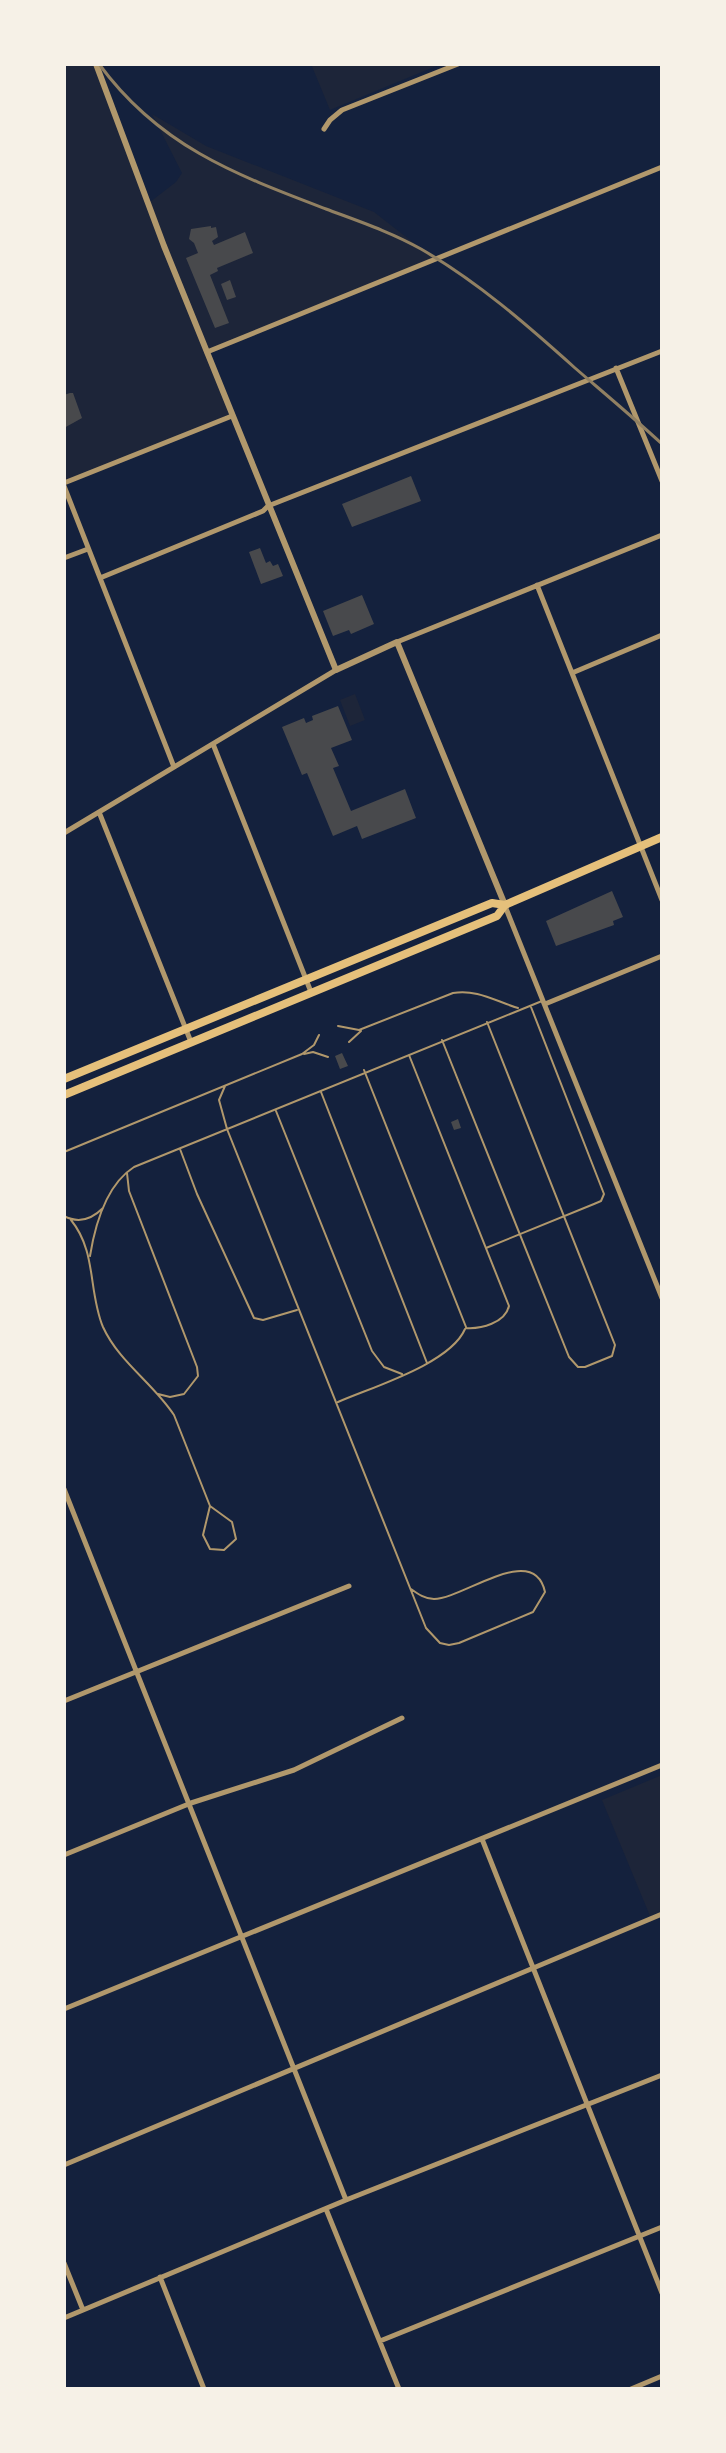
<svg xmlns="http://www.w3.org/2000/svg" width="726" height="2453" viewBox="0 0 726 2453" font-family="Roboto,sans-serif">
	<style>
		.green { fill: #1d2539 }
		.building { fill: #48494c }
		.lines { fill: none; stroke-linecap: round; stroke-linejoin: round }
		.service { stroke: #b1986c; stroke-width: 2 }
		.minor { stroke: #b1986c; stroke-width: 5 }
		.tertiary { stroke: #b1986c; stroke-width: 6 }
		.primary { stroke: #e5c07b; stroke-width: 8 }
		.rail { stroke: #918062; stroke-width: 3 }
	</style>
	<rect width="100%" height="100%" fill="#14213d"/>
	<path class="green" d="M64,64h32l54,138 26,-20 6,-9 -30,-59 54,32 168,66 45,35 19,12 -230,93 24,64 -168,66z
		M311,64h130l-111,46z
		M355,694l10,26 -15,6 -10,-26z
		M662,1775v136l-12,5 -48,-116z"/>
	<path class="building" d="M211,226v2l5,-1 2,10 -6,4 2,4 31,-13 8,21 -36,15 1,3 -8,4 19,48 -14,5 -29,-70 12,-5 -4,-10 -5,-4 2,-10z
		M230,280l6,17 -9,3 -6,-16z
		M70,393h3l9,25 -18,10v-33z
		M411,476l10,25 -69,26 -10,-23z
		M260,548l6,15 4,-2 3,5 5,-2 5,12 -22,8 -12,-32z
		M362,595l12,29 -23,10 -2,-4 -16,6 -10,-25z
		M338,706l14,34 -21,8 8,18 -6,2 18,43 54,-22 11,29 -54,21 -5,-13 -24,10 -26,-63 -5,2 -20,-48 22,-9 2,5 7,-3 -1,-4z
		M612,891l11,26 -10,4 1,4 -58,21 -10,-25z
		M342,1053l6,13 -8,3 -5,-13z
		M458,1119l3,9 -7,2 -3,-8z"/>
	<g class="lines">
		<path class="service" d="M338,1026l21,4 94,-37c24,-4 42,8 65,15
			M442,1040l127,317 9,10h7l27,-11 3,-11 -128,-323
			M349,1042l12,-11
			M304,1054l9,-2 15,5
			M409,1055l100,251c-4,17 -28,23 -43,22
			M364,1070l102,257
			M225,1086l-6,14 8,29 199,499 14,15 9,2 10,-2 74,-31 12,-20c-11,-51 -82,7 -111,7 -9,0 -16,-5 -23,-10
			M321,1092l106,271
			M276,1111l96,240 12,16 18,7
			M180,1149l17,45 57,124 9,2 34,-10
			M64,1152l238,-98 12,-9 5,-10
			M127,1173l2,18 68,176 1,9 -14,18 -14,3 -12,-3
			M64,1216c15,8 28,3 39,-8
			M71,1220c26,32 17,71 32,107 16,35 50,56 71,88l36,91 22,16 4,17 -12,11 -14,-1 -7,-14 7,-29
			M486,1248l108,-44 7,-3 3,-7 -73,-187
			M90,1256c5,-31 16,-71 44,-89l408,-166
			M338,1402c34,-15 112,-38 127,-73"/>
		<path class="minor" d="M324,129l6,-9 12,-10 116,-46
			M207,352l455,-185
			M616,368l46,113
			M64,483l168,-67
			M64,486l110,281
			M64,558l24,-9
			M100,578l163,-67 5,-5 394,-155
			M537,585l125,315
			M397,642l265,-107
			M572,673l90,-38
			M213,744l98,248
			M99,812l92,230
			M64,833l272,-163
			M505,906l157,392
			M545,1004l117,-48
			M64,1489l282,711
			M64,1701l285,-115
			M482,1839l180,454
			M64,1855l127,-52 103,-33 108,-52
			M64,2009l598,-244
			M64,2165l598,-251
			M326,2209l73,180
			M64,2263l19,47
			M160,2277l44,112
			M64,2318l282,-118 316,-125
			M380,2341l282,-114
			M631,2389l31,-13"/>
		<path class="tertiary" d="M96,64l68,182 172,424 61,-28 108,263"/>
		<path class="primary" d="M64,1079l428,-176 13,2
			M64,1095l433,-179 8,-11 157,-68"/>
		<path class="rail" d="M99,64c60,82 135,110 227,145 32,12 65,23 95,40 57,33 105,75 154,119 29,25 59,50 87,76"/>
	</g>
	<rect width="726" height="2453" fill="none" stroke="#f6f1e7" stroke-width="132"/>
</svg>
